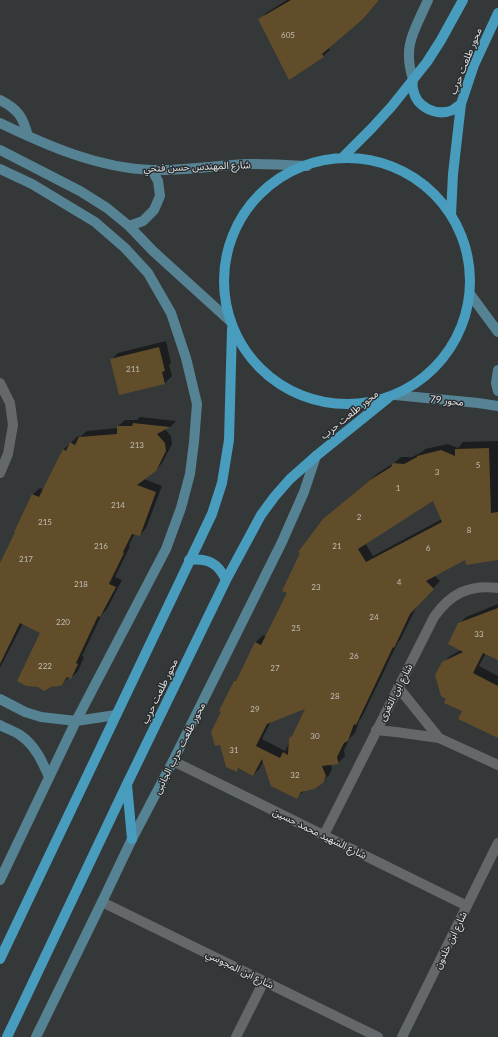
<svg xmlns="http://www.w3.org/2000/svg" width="498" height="1037" viewBox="0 0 498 1037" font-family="Lato,'Noto Sans Arabic',sans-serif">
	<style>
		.shadow { fill: #0007; fill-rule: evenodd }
		.building { fill: #614d2a; fill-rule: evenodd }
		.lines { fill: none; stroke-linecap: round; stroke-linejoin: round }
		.street { stroke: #64686a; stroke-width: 10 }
		.secondary { stroke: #568394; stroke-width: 10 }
		.primary { stroke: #489dbf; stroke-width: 10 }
		.labels { text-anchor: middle; stroke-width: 3; stroke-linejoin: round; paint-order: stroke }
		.number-label { font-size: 8px; fill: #c2beb6 }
		.street-label { font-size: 10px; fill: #e2e4e5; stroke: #2a2d2f }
	</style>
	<rect width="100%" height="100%" fill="#343839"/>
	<path class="shadow" d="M287,0h92l-9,10 -42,37 2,3 -7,6 -64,-36 7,-7z
		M166,341l5,22 -2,2 3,11 -7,7 -46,11 -8,-34 7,-7z
		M140,417l36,4 -6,6 -5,2 6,7 1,8 -10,19 -7,8 -11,8 18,7 -16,42 -6,7 -5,-2 -6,12 1,1 -15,31 7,3 -15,29 -5,5 -20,42 2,1 -6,14 -7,7 -2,-1 -7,7 -20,-51 -19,-10 -21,41 -2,3v-101l17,-34 -2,-1 18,-37 7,-6 4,2 19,-40 15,-14 2,1 7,-6 31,-3v-2l7,-6h12z
		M498,441v118l-32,-1 -32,17 6,6 -23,25 -17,34 -2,2 -36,75 -3,4 -4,12 -5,5 -6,12 1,6 -7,7 -7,1 1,5 -3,6 -7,7 -18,9 -7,6 -34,-36 -3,7 -7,7 -14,-7 -3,3 -1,-90 4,-3 17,-36 7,-7 3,2 65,-124 47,-40 16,-10 7,-6h11l10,-5 3,-3 23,-5 10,4 5,-6zM434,500l8,19 -69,37 -8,-13zM307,707l-22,44 -23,-12 9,-18z
		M498,604v55l-12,-6 -7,13 19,10v61l-50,-39 -5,-35 7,-7 11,-6 -2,-26 7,-7z"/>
	<path class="building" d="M291,0h88l-16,19 -41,35 2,3 -35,23 -31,-61z
		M159,347l6,24 -3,1 3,12 -46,11 -9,-36z
		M133,423l37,4 -13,7 8,9 1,8 -10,20 -19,14 19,7 -16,44 -8,-2 -9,18 1,1 -15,31 7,3 -16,30 -2,-1 -22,47 2,1 -7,15 -4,-2 -5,8 -7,2 -2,-1 -9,5 -6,-4 -12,-1 -9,-5 23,-48 -20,-10 -20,41v-101l15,-31h-1l18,-38 7,3 24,-48 3,2 4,-9 5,3 4,-8 38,-3v-8h15z
		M489,448l2,65 7,-1v48l-32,5 -1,-5 -39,21 8,8 -24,25 -16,34 -1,-1 -37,78 -2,-1 -6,17 -4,2 -7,14 2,7 -17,2 4,10 -3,7 -9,6 -13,3 -4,7 -26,-13 -9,-27 -9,17 -15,-8 -1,4 -11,-5 -6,-22 -5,1 -4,-14 10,-20 -2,-1 15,-30h2l19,-39 6,3 26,-52 -5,-2 18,-38 -2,-1 25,-33 47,-39 21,-13 2,-4 11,1 13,-7v-1l24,-6 14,6v-7zM433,501l9,21 -76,40 -8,-13zM305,709l-13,27 -3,2 -1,17 -5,-3 -3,6 -24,-12 11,-22z
		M498,608v52l-15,-7 -10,20 25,13v52l-40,-19 4,-8 -18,-8 2,-4 -5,-3 -6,-21 7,-13 21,-10 -15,-8 10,-21z"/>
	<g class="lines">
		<path class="street" d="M0,383l10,20 3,22 -5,29 -8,19
			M398,687l41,51
			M376,730l20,2 43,6 59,27
			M173,761l294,145
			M324,835l110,-218c16,-23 35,-33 64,-29
			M102,902l276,135
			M236,1037l28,-56
			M402,1037l96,-194"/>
		<path class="secondary" d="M413,79c-11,-34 2,-49 15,-79
			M0,100c18,9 23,17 28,36
			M0,123c48,23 98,45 152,47 33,1 65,-5 97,-6 19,0 39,1 58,2
			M0,150l80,41 27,17 22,18 24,25 76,69
			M0,169l32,15 63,38 30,26 23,25 23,40 15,45 11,46 -3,38 -4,32 -9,34 -15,41 -90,172 -76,159
			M129,226l14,-5 11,-11 6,-14 -2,-15 -6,-11
			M470,294l28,38
			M498,370l-2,13 2,8
			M395,395l83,8 20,3
			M0,699l25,13 16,5 35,4 40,-6
			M0,725c7,4 14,6 20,10 15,10 22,26 29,42
			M36,1037l66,-135 30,-63 41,-78 109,-219 22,-50 12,-36"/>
		<path class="primary" d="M413,79c0,3 -1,7 0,10 3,18 23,28 40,21 3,-2 5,-4 8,-6
			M343,157l29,-29 20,-22 35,-44 14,-22 22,-40
			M224 281a123 123 0 1 1 246 0a123 123 0 1 1-246 0Z
			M451,215l2,-41 8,-70 13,-39 24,-52
			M189,560c19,-2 29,3 37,20
			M127,785l5,54
			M0,959l212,-445 10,-31 7,-43 3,-111
			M7,1037l120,-253 99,-204 35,-65 14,-19 15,-17 26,-23 72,-58"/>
	</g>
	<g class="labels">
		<g class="number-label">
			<text x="288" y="38">605</text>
			<text x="133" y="372">211</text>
			<text x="137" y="448">213</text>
			<text x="478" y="468">5</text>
			<text x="437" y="475">3</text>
			<text x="398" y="491">1</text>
			<text x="118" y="508">214</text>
			<text x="359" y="520">2</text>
			<text x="45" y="525">215</text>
			<text x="469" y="533">8</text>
			<text x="101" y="549">216</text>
			<text x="337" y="549">21</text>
			<text x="428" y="551">6</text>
			<text x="26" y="562">217</text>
			<text x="399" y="585">4</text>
			<text x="81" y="587">218</text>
			<text x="316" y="590">23</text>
			<text x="374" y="620">24</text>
			<text x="63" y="625">220</text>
			<text x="296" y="631">25</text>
			<text x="479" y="637">33</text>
			<text x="354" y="659">26</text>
			<text x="45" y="669">222</text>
			<text x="275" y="671">27</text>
			<text x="335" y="699">28</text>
			<text x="255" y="712">29</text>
			<text x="315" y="739">30</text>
			<text x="234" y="753">31</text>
			<text x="295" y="778">32</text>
		</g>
		<g class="street-label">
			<text transform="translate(465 61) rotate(-68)" y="4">محور طلعت حرب</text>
			<text transform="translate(197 166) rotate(-2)" y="4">شارع المهندس حسن فتحي</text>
			<text transform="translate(447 400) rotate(6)" y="4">محور 79</text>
			<text transform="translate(349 414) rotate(-39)" y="4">محور طلعت حرب</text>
			<text transform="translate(159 691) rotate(-64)" y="4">محور طلعت حرب</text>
			<text transform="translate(395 692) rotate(-63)" y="4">شارع ابن التغرى</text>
			<text transform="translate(179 748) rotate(-63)" y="4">محور طلعت حرب الجانبى</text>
			<text transform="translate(320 833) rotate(26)" y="4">شارع الشهيد محمد حسين</text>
			<text transform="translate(450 940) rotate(-64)" y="4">شارع ابن خلدون</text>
			<text transform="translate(240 969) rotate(26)" y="4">شارع ابن المجوسي</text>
		</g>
	</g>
</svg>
